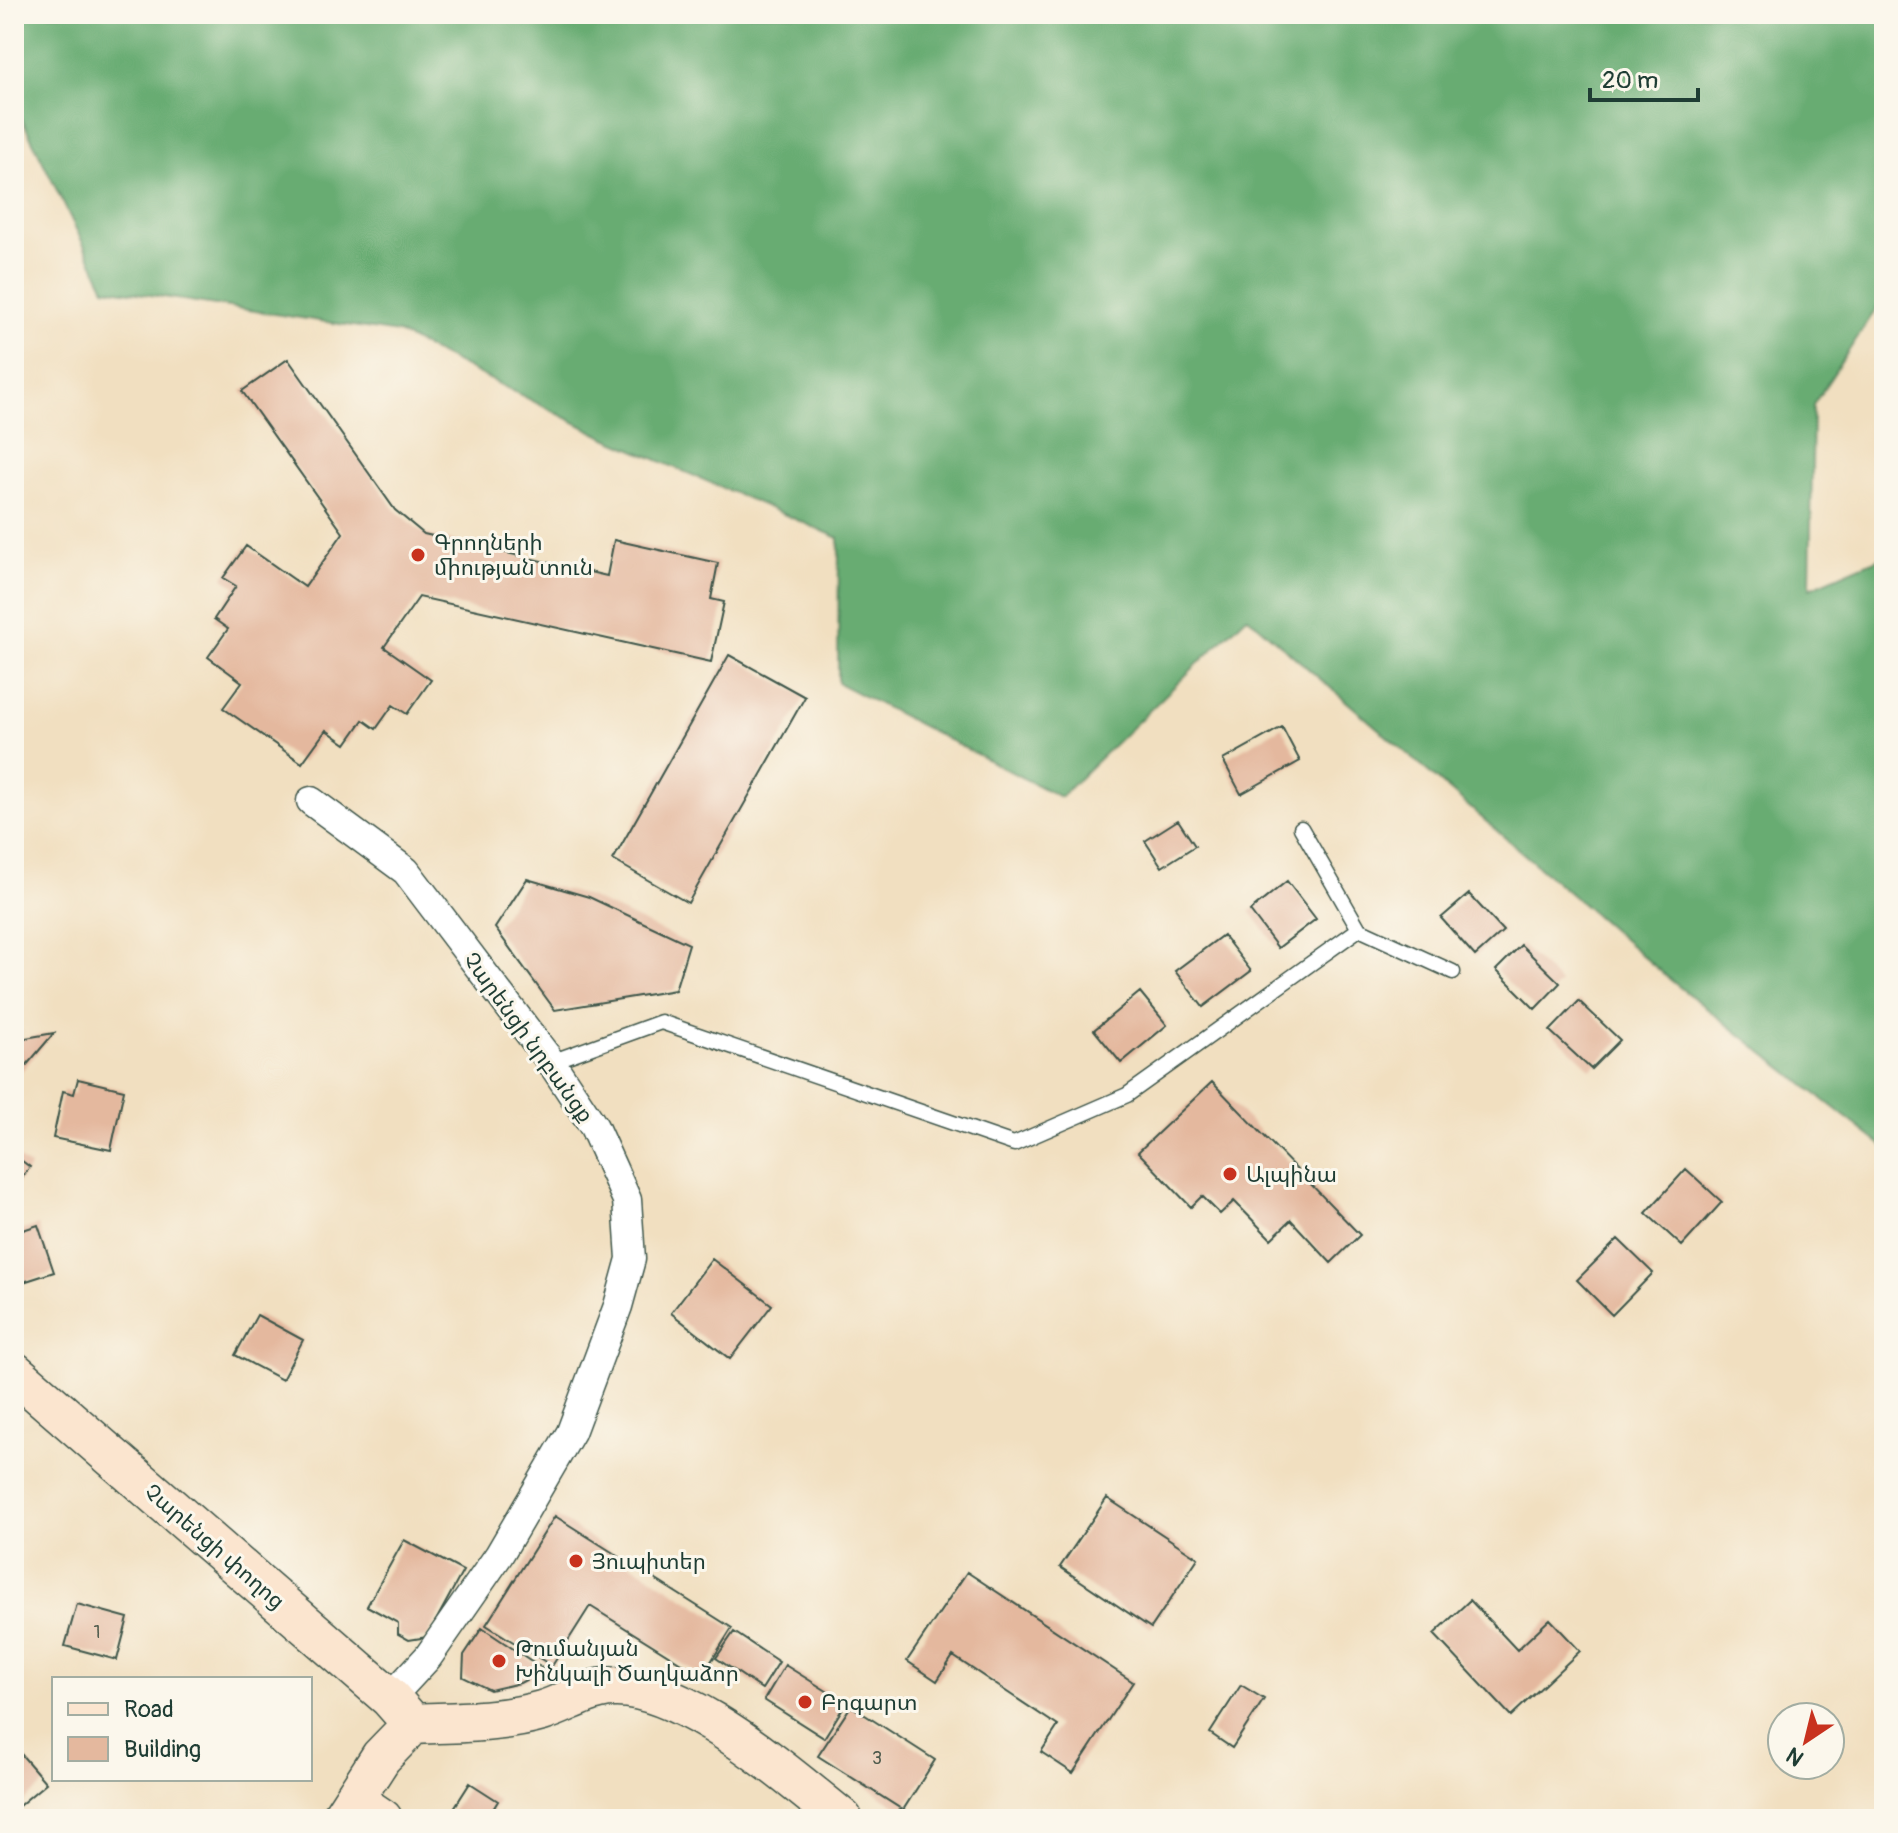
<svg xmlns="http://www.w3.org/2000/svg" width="1898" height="1833" viewBox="0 0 1898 1833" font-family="Pangolin,'Noto Sans Armenian',sans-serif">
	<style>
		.forest { fill: #67ac72; stroke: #437453; stroke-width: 2 }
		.building { fill: #e4b89e }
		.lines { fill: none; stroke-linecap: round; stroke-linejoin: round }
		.service-casing { stroke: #3e5549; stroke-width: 17 }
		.minor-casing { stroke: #3e5549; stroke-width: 31 }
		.secondary-casing { stroke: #3e5549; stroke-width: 43 }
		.service { stroke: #fff; stroke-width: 14 }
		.minor { stroke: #fff; stroke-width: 28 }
		.secondary { stroke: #fbe5cf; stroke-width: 40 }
		.poi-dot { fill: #c8321e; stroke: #fbf7ec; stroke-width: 3 }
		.labels { text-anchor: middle; stroke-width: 6; stroke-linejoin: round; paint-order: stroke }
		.number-label { font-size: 18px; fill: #505c4e }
		.poi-label { font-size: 22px; fill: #1f3d34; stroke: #fbf7ec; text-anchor: start }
		.street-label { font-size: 22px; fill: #1f3d34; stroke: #fbf7ec }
	</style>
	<rect width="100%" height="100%" fill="#fbf7ec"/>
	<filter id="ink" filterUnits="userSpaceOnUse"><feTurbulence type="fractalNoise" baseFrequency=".0125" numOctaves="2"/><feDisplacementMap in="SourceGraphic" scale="16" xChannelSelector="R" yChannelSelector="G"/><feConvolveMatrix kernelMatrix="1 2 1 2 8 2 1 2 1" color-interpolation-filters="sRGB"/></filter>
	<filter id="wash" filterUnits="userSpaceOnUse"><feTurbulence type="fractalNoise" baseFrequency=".006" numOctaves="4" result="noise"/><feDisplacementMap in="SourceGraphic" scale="32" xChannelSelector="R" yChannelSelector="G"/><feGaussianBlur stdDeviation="1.8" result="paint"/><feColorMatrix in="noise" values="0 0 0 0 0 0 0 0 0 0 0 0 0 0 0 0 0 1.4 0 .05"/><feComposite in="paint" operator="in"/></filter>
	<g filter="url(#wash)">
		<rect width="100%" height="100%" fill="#f1dfc0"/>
		<path class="forest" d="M14,14h1870v283l-71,108 -3,183 74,-32v591l-211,-165 -426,-366 -187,181 -222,-114 1,-145 -235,-101 -206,-104 -293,-45 -91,-185z"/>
		<g id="blocks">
			<path class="building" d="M288,359l107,151 29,24 183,42 7,-36 104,23 -7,36 13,3 -13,60 -292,-65 -35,50 47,33 -24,34 -14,-9 -17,24 -13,-9 -17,24 -20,-14 -24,33 -79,-55 19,-26 -34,-25 20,-28 -14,-10 22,-33 -13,-8 23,-32 59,41 38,-54 -101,-142z
				M729,655l76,42 -117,206 -75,-43z
				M1282,727l18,34 -59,33 -18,-34z
				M1178,820l17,26 -33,21 -17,-26z
				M527,879l62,18 100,47 -14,46 -120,20 -60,-82z
				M1287,881l29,38 -38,29 -28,-37z
				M1469,894l34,37 -28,25 -34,-38z
				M1223,935l28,36 -48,36 -28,-36z
				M1521,945l39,38 -25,26 -39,-39z
				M1140,992l27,33 -46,38 -27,-33z
				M1579,1001l41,39 -29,29 -41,-38z
				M54,1033l-40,47v-40z
				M78,1079l46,11 -13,60 -58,-12 10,-47 11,3z
				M1212,1082l148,153 -29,28 -40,-43 -20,19 -37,-38 -14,13 -18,-18 -11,11 -53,-55z
				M14,1155l16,12 -16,21z
				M1686,1169l36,33 -40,44 -36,-33z
				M38,1225l16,47 -40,13v-52z
				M1618,1239l35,34 -41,42 -35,-35z
				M712,1259l60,46 -42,54 -59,-46z
				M257,1315l46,25 -21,40 -47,-25z
				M1107,1498l91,60 -47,70 -91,-61z
				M555,1516l177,112 -30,48 -112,-70 -38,60 -66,-41z
				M404,1540l59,31 -36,66 -18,3 -11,-6v-11l-31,-17z
				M967,1572l166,110 -60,91 -32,-21 17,-26 -105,-70 -16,25 -30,-20z
				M1470,1600l47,50 33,-31 30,32 -69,65 -77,-82z
				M77,1604l51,14 -11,42 -52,-14z
				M482,1628l63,42 -25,13 -30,7 -27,-13 1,-22z
				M734,1632l45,30 -17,27 -46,-31z
				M785,1665l61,38 -22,35 -60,-38z
				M1241,1685l23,14 -32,49 -22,-15z
				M851,1706l84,54 -32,50 -85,-54z
				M14,1746l32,37 -32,27z
				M470,1783l28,18 -11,18h-40z"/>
		</g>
	</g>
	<g filter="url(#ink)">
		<use href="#blocks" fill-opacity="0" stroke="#3e5549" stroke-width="2"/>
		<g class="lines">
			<defs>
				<path id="service" d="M1301,828l58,101
					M551,1062l110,-40 353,122 113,-49 232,-166 94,43"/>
				<path id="minor" d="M311,801l95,70 145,191 43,65 33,73 4,59 -13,47 -47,126 -72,123 -71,102 -38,41"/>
				<path id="secondary" d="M14,1372l376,326 23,26
					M413,1724c44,-2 87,-1 129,-13 18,-5 41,-19 57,-22 72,-17 189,87 243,130
					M354,1800l28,19
					M341,1819l40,-62 32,-33"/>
			</defs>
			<use href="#service" class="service-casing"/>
			<use href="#minor" class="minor-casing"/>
			<use href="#secondary" class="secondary-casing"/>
			<use href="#service" class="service"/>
			<use href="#minor" class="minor"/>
			<use href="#secondary" class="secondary"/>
		</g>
	</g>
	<g class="poi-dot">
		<circle cx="418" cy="555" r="8"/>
		<circle cx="1230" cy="1174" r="8"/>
		<circle cx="576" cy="1561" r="8"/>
		<circle cx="499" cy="1661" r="8"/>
		<circle cx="805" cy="1702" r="8"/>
	</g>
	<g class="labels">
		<g class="number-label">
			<text x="97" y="1638">1</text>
			<text x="877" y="1764">3</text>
		</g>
		<g class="poi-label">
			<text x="434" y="550">Գրողների<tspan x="434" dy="25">միության տուն</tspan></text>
			<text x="1246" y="1182">Ալպինա</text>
			<text x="592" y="1569">Յուպիտեր</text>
			<text x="515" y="1656">Թումանյան<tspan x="515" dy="25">Խինկալի Ծաղկաձոր</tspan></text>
			<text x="821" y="1710">Բոգարտ</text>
		</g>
		<g class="street-label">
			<text transform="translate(529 1037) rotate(54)" y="8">Չարենցի նրբանցք</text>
			<text transform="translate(215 1546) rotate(41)" y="8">Չարենցի փողոց</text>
		</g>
	</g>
	<rect width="1898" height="1833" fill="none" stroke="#fbf7ec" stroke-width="48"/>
	<rect x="52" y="1677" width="260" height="104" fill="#fbf7ec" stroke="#a3ada2" stroke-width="2"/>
	<rect x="68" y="1703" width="40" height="12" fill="#fbe5cf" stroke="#a3ada2" stroke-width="2"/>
	<text x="124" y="1717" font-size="24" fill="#1f3d34">Road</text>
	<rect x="68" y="1737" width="40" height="24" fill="#e4b89e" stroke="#a3ada2" stroke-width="2"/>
	<text x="124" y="1757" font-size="24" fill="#1f3d34">Building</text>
	<g transform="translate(1806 1741) rotate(215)"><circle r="38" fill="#fbf7ec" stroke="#a3ada2" stroke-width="2"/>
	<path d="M0-6L14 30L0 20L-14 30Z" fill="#c8321e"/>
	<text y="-12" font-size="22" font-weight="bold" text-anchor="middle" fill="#1f3d34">N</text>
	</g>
	<path d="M1590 88v12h108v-12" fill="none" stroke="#1f3d34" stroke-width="4"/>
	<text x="1602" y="88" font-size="24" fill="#1f3d34" stroke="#fbf7ec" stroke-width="6" paint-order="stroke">20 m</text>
</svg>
